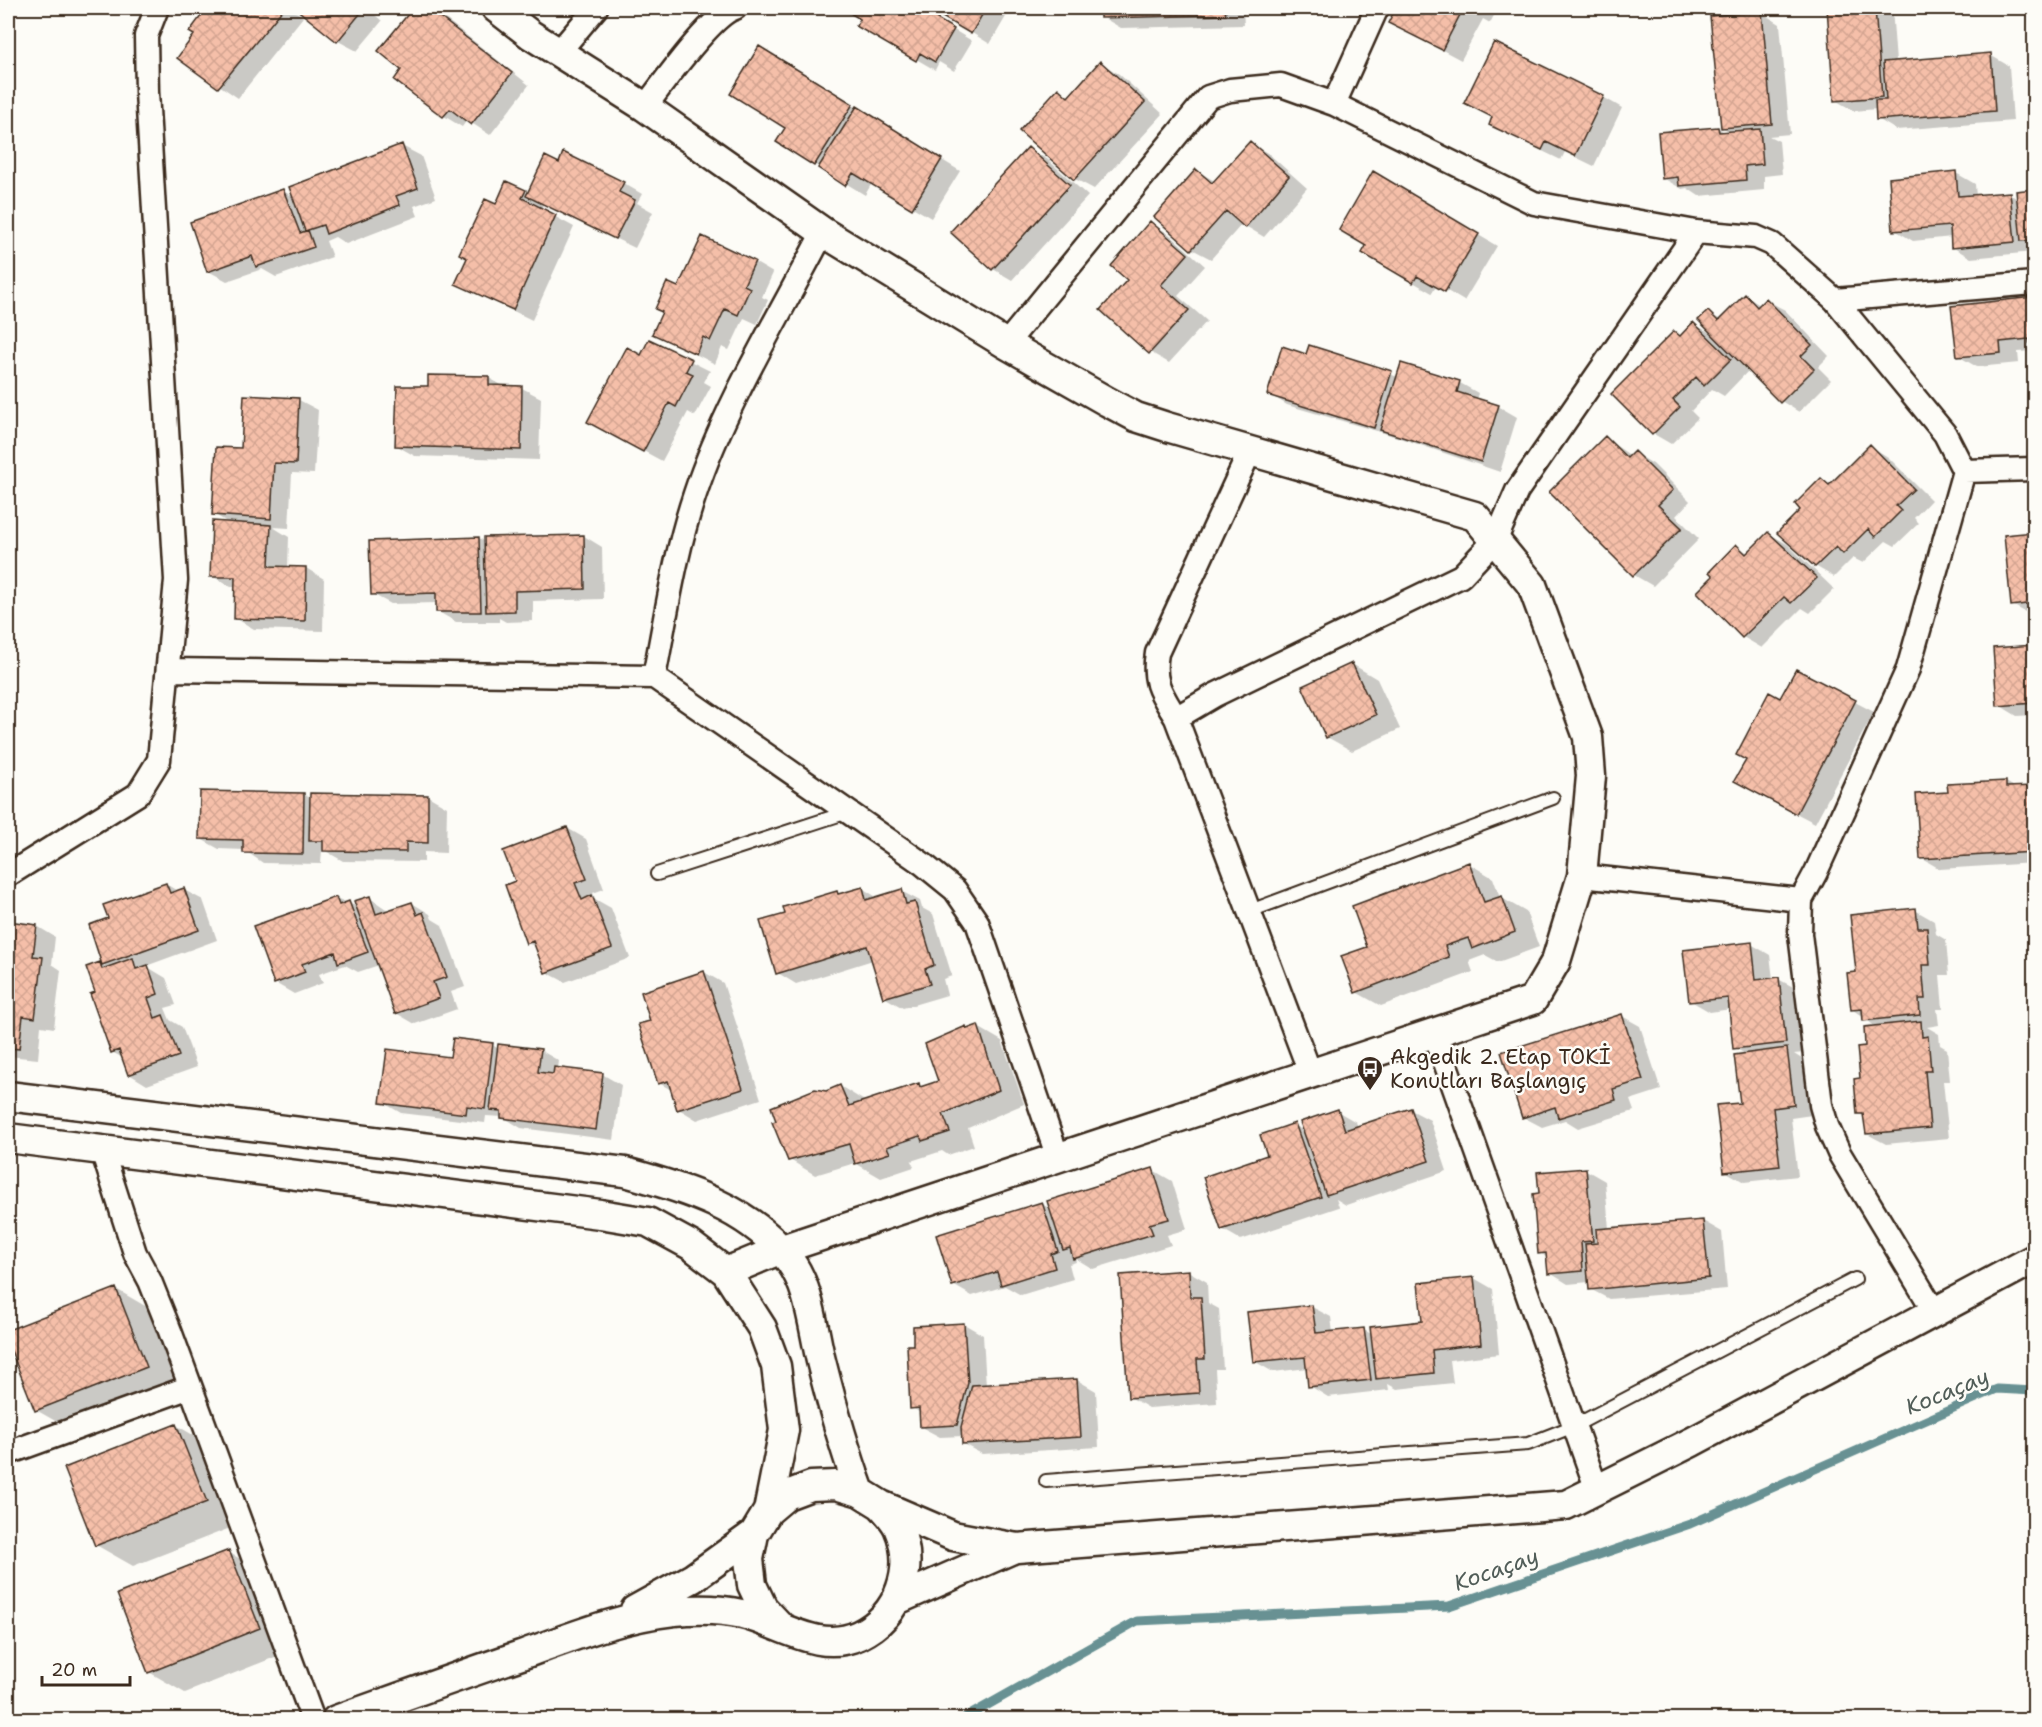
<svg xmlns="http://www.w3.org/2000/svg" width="2042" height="1727" viewBox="0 0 2042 1727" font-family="'Shantell Sans',sans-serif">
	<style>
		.shadow { fill: #0003 }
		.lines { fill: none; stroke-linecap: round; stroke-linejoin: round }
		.stream { stroke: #679193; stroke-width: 9 }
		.building { fill: url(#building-cross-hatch); stroke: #3b2a1e; stroke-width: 1.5 }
		.service-casing { stroke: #3b2a1e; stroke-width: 16 }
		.minor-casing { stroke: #3b2a1e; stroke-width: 27 }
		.tertiary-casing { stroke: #3b2a1e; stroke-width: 33 }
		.service { stroke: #fdfcf7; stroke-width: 12 }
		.minor { stroke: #fdfcf7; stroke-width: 22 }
		.tertiary { stroke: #fdfcf7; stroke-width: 28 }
		.labels { text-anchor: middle; stroke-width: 5; stroke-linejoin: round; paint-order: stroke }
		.poi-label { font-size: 21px; fill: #3b2a1e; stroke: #fdfcf7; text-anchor: start }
		.water-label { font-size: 22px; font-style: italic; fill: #515d58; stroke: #fdfcf7 }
	</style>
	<defs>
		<pattern id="building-cross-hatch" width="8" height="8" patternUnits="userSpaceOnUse" patternTransform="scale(1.5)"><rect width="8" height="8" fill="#f5bfa9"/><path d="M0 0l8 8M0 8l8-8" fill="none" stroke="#d3a491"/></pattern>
	</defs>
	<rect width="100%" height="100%" fill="#fdfcf7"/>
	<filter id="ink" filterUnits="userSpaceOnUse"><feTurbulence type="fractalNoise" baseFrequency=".0167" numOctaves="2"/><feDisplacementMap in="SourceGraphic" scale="12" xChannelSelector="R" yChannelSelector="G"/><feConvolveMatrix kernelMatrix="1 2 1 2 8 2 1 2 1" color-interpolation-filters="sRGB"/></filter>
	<g filter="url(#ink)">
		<path class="shadow" d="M209,8h82l12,9 -65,81 -59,-40 17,-23 -5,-3z
			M297,8h74l-2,2 13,11 -25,30 -19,-10z
			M415,8h14l9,5 91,72 -39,50 -23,-15 -5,7 -18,-11 -40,-46 -23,-19z
			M848,8h163l-21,36 -51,-31 -3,6 36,22 -18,30 -15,-9 -4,8 -77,-45 4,-7z
			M1101,8h142l1,17 -123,3 -19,-11z
			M1398,8h100l-8,15 -7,-4 -22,41 -71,-38z
			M1829,8h63l4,54 94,-7 19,11 4,55 -117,9 -18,-11 -1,-10 -23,2 -19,-11z
			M1762,13l18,11 10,110 -21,2 10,5 3,33 -18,2v14l-65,6 -12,-8 -5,1 -19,-11 55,-50 8,5h6l-10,-6z
			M778,59l182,112 -29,47 -59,-35 -7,12 -87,-53 9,-15z
			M1100,63l19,11 44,40 -69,75 -19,-10 -16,-89 11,7z
			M1603,97l19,11 -28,58 -29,-14 -4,8 -52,-25 -19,-11 3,-6 -27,-15z
			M1250,143l19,11 38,34 -43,49 -22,-13 -31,35 -19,-10 4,-79 20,12z
			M402,146l19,10 15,42 -22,8 4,10 -72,28 -11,-7 -9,4 6,16 -56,20 -14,-8 -35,12 -19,-10 75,-80 11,6z
			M1028,149l19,10 41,37 -76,84 -19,-11 -41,-37z
			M559,165l64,18 19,11 -5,9 16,9 -18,36 -92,-44 -2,5 33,18 -42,93 -75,-36 50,-101 22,11z
			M1374,173l123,73 -33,55 -27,-16 -5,8 -19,-11 -45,-37z
			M1956,173l19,11 1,13 33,-3 9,5 -1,-6 17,-2 -1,61 -62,6 -19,-11v-10l-39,4 -18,-11z
			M1151,223l18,11 36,32 -27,30 29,25 -38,42 -19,-11 -21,-72z
			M754,262l19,11 -11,24 6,3 -11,24 -13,-6 -15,32 -7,-3 -7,17 -61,-31 25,-44z
			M1745,296l15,9 6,-5 19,10 44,46 -11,11 13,13 -32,32 -18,-11 -32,-31 -25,26 -12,-7 -21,22 7,7 -27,26 -19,-11 22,-100 7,3 13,-12 20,11 -6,-22 13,7z
			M2034,299v56l-2,-4 -14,1 1,11 -42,4 -19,-11 -5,-49z
			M650,341l60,30 -6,11 7,4 -16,30 -7,-4 -26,49 -54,-29z
			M1310,347l88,30 4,-12 58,18 18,10 -2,7 22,6 19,11 -17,55 -106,-36 -107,-31 -18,-11 38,-38z
			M489,378l16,9 17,1 19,10 -2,62 -124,-4 -18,-10 32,-58z
			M245,397l54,3 19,10 -4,64 -22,-1 -3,55 -16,-1 16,10 -1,31h18l18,11 -1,52 -69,-2 -19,-11 1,-31h-5l-19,-11 18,-52 -16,-10 28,-65z
			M1605,438l26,18 4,-3 18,11 37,37 -14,15 23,23 -46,47 -19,-11 -83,-83z
			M1870,446l18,11 43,43 -17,18 5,5 -24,23 -9,-5 -23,22 -10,-5 -19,19 -19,-11 -13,-56 20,-30 9,5z
			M1768,533l19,11 47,45 -24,24 -8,-5 -40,40 -19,-11 -44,-45 16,-16 21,-30 12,7z
			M2034,534v81h-3l-19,-10 -7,-68z
			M584,536l18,11 1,52 -70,2v20l-27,1 -7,-4v4h-43l-19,-11v-8l-46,1 -19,-10 107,-56 7,4z
			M2034,646v69l-17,1 -18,-11 -5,-56z
			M1352,664l25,15 23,50 -48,22 -25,-14z
			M1855,702l19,10 -59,111 -60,-31z
			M2006,782l10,6 18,-1v76l-94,6 -19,-11 28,-65z
			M304,794l7,5 117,-3 19,11 -1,46 -22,-1v10l-81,-1 -21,-12 -1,15 -58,-1 -19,-13 -25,-1 -18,-10z
			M567,828l19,11 18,50 -11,4 2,6 16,9 19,50 -65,24 -19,-10 -9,-24 -9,-5 -11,-61z
			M1468,863l25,15 7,19 26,15 13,35 -41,15 -13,-7 -16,6 4,11 -92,34 -25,-14z
			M166,884l13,8 5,-2 19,10 14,40 -71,26 20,12 10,27 -11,3 5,12 12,7 15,40 -50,18 -18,-11 -6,-16 -11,-6 -15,-59 3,-29 5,2 -14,-40 19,-7z
			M862,888l16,10 23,-7 19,10 2,7 11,6 19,62 -9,3 4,16 -44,13 -19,-11 -11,-37 -77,24 -18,-11 9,-58 50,-23 4,3z
			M336,898l22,9 12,-9 19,13 23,-8 18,11 2,5 10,6 23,62 -14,5 6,17 -42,15 -19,-11 -17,-48 -21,7 -13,-7 -26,9 4,9 -29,11 -19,-11z
			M1915,910l19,11 2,13 10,6 3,35h-9l3,34h-6l2,16 -12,2 12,7 1,11 7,4 3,32h-7l6,57 -63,6 -19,-10 -2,-17 -6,-4 8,-66 9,-20 -24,-18 5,-36z
			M8,923l29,3 18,11 -3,27 9,6 -7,58 -13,-2 -3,33 -30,-3z
			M1751,944l19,11 3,24h5l19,10 7,64 -10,1 11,7 7,54 -21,3 7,58 -54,6 -19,-11 17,-67 5,-49 -12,-7 -4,-39 -21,3 -19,-11z
			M704,972l19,11 38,116 -64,21 -18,-11 -6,-18 -14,-8 -7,-61z
			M1622,1016l18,10 21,64 -31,10 4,11 -56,17 -13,-8 -23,7 -19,-10z
			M978,1027l24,14 22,63 -56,24 6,18 -26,9 -6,-4 -31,10 3,6 -33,11 -26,-15 -40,12 -25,-15 36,-67 14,-7 26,16 52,-18 6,3 16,-5 25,-54 4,2z
			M492,1045l7,4 41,1 19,11 -1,8 44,5 19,11 -7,55 -93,-12 -18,-11 -17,-1 -1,7 -84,-10 -19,-11 70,-43z
			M1411,1110l19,10 17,51 -101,34 -10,-6 3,8 -98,33 -19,-11 47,-73 25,-31 10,6 33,-20 19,11 2,5z
			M1153,1170l19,11 15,48 -20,6 4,10 -78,24 -18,-11 1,4 -7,2 4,15 -52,16 -16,-9 -33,10 -19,-11 89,-81 10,6z
			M1586,1170l19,11 4,48 94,-8 19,11 5,57 -118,10 -19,-10 -1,-7 -21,2 -18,-11 -2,-15 -8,-5z
			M1188,1271l19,11 1,21 11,6 4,60h-8l2,34 -68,5 -19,-11z
			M1474,1278l19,11 6,65 -49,6 3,23 -56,6 -9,-5 1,6 -61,7 -18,-11 -2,-18 -35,4 -19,-11 58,-54 19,10 2,16 31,-3 9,5 51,-12z
			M116,1289l36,21 30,77 -109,44 -37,-21 -28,-71v-7z
			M964,1324l19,11 3,51 91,-6 19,11 3,56 -117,7 -19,-10v-8l-23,1 -19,-10v-14l-9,-5 3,-61z
			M176,1425l36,21 31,77 -110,43 -37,-21z
			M228,1552l37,21 30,76 -110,44 -36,-21z"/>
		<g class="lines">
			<path class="stream" d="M961,1720l176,-99 312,-15 241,-82 307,-135 37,2"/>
		</g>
		<path class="building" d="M207,8h77l-66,80 -41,-30 17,-23 -5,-3z
			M295,8h67l2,1 -27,33z
			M413,8h15l84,65 -41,52 -21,-16 -7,8 -49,-37 7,-10 -23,-19z
			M846,8h73l35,21 -19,33 -15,-9 -4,8 -60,-35 4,-7 -15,-9z
			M927,8h59l-15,26z
			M1100,8h125l1,7 -126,3z
			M1396,8h78l-3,5 -8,-4 -21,41 -54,-27z
			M1827,8h48l7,89 -48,4z
			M1762,11l10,113 -51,4 -11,-112z
			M1494,42l110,54 -29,60 -29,-14 -4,8 -53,-25 3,-8 -28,-14z
			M759,46l94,58 -39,62 -38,-24 9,-14 -55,-34z
			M1991,53l4,58 -119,9 -1,-20h11l-3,-38z
			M1100,61l45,41 -71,78 -55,-49 39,-43 10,9z
			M857,106l85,53 -30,50 -59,-36 -8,13 -27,-18z
			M1718,127l1,5 41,-3 3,35 -18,2 1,14 -67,6 -1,-9 -16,2 -4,-47z
			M1250,141l39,35 -44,52 -19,-17 -35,39 -37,-33 42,-48 16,14z
			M402,144l16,44 -22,8 4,9 -74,29 -3,-9 -18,6 -16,-44z
			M1028,147l42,38 -78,85 -42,-38z
			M563,152l61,30 -5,10 16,8 -20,39 -89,-43 19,-40 14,7z
			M1373,171l106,63 -34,58 -28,-16 -4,7 -51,-30 4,-7 -27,-16z
			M1956,171l2,25 52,-4 5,50 -64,6 -1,-22 -57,5 -4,-53z
			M506,181l20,9 -4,8 34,17 -43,95 -58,-26 12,-26 -8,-4 26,-55 11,5z
			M283,189l17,44 8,-3 6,17 -58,20 -4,-11 -45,16 -17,-50z
			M2034,189v51l-13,1 -5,-50z
			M1150,221l38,33 -27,31 28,25 -40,44 -49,-44 27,-30 -16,-14z
			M702,236l53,25 -11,24 6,3 -12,27 -13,-6 -15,32 -7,-4 -7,17 -44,-20 10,-22 -7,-3 12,-27 11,5z
			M1745,294l12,13 9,-9 46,47 -11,11 13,13 -34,34 -82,-83 10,-9 10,10z
			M2034,297v57h-3l-2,-15 -29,3 1,11 -44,4 -6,-51z
			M1693,322l38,37 -27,27 -8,-9 -23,23 7,7 -28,28 -41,-41 63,-63 6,5z
			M649,339l43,20 -6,12 7,3 -17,33 -7,-4 -26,49 -56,-30 40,-75 14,8z
			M1309,345l83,26 -18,57 -107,-33 15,-49 24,8z
			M1401,363l59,18 -3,11 42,13 -18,57 -101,-32z
			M428,375l61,1v9l33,1 -1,64 -126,-4 2,-60h31z
			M244,395l55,3 -3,66 -22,-1 -3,56 -59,-4 4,-68 25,1z
			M1605,436l22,22 7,-7 39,39 -15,15 24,23 -49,48 -84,-84z
			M1870,444l44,45 -18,17 5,5 -26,26 -7,-8 -25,25 -7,-7 -21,20 -38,-34 23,-23 -5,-6 26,-26 8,7z
			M212,521l59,4 -2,41 37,1 -1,54 -71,-2 1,-42h-25z
			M1768,532l49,46 -26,25 -7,-6 -42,41 -45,-46 16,-16 -4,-4 27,-28 10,10z
			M2034,532v71l-23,3 -7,-71z
			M584,535l1,54 -70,2v20l-29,1 -2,-75z
			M479,537l2,75h-45v-19l-65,2 -2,-54z
			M2034,645v58l-37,3 -4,-58z
			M1352,663l24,52 -50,23 -24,-52z
			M1796,669l60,31 -60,114 -62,-33 12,-21 -10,-5 33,-63 11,6z
			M2006,781v6l28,-1v66l-114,7 -4,-65 32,-2 -1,-8z
			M200,791l104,2 -1,61 -60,-1v-13l-44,-1z
			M310,793l118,2v48l-22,-1v10l-83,-1v-10h-14z
			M567,827l20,52 -12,4 7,17 10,-5 20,53 -67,25 -12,-32 -7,3 -21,-59 10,-4 -12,-30z
			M1469,862l15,40 18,-6 13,36 -43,17 -4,-11 -23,8 4,11 -94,36 -14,-37 26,-9 -15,-41z
			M166,883l4,10 14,-5 15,42 -97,35 -13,-40 19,-7 -5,-13z
			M863,887l3,13 36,-11 4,15 9,-2 19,63 -9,4 5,15 -47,14 -16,-52 -91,28 -16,-53 25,-7 -2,-7 54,-16 1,3z
			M370,896l6,18 36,-12 5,13 6,-3 24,65 -14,5 6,16 -44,16 -41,-113z
			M336,897l3,8 10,-4 19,51 -30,11 -3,-11 -33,12 3,8 -31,12 -21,-58z
			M1916,908l2,20h9l3,37h-8l3,34h-6l1,16 -57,6 -1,-12 -11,1 -4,-37 9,-1 -6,-57z
			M8,921l29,4 -4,31 10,1 -8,61 -12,-2 -4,33 -11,-1z
			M1752,942l4,38 23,-3 7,66 -53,6 -5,-51 -39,4 -6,-52z
			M133,958l3,11 12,-4 10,29 -10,4 7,20 8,-3 16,41 -51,19 -9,-25 -8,3 -21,-59 5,-2 -9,-25 14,-5 2,7z
			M704,971l39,118 -66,21 -9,-29 -10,3 -20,-60 12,-3 -9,-29z
			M1622,1014l21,66 -30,9 3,11 -58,18 -3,-11 -33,11 -21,-66z
			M1921,1021l1,16 6,-1 3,35h-6l5,57 -64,6 -3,-20h-6l-3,-35 6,-1 -3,-31 8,-1 -1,-19z
			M978,1025l21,65 -56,24 7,18 -28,9 -2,-5 -33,11 3,6 -35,11 -6,-20 -61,17 -16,-39 4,-1 -5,-14 44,-18 11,2 14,-6 9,21 70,-23 1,4 18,-6 -13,-37 41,-18 1,3z
			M453,1038l40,5 -8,66 -18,-3 -1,8 -86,-11 7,-54 63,8z
			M498,1044l43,5 -3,23 15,2 1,-7 49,6 -7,57 -95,-12v-7l-11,-1z
			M1787,1048l7,57 -21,3 7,58 -56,6 -8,-67 24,-2 -6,-48z
			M1411,1108l18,53 -103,34 -26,-73 38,-13 7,21z
			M1295,1123l26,74 -100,33 -18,-53 64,-22 -7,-20z
			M1153,1168l16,51 -20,5 4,10 -80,25 -3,-11 -7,2 -16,-49z
			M1586,1168l7,73 -12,1 2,29 -35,3 -2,-21 -8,1 -5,-60 6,-1 -2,-21z
			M1042,1202l16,49 -7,3 4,14 -54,17 -4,-13 -45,14 -16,-51z
			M1703,1220l6,58 -120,12 -4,-46 12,-1 -1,-14z
			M1189,1270l1,27h11l4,62h-8l2,34 -71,5 -8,-123z
			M1474,1277l7,67 -49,6 2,23 -58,6 -6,-52 52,-6 -4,-38z
			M116,1288l31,79 -112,44 -27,-68v-13z
			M1312,1305l4,28 48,-5 7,52 -63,7 -3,-30 -52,5 -6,-50z
			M964,1323l4,60 -11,42 -37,2 -1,-19 -9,1 -3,-64h6v-19z
			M1077,1379l4,58 -119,7 -1,-17 11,-42z
			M176,1424l31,78 -112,44 -31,-78z
			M229,1550l31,78 -112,45 -31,-79z"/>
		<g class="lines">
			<defs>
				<path id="service" d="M657,874l191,-62
					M1250,911l303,-113
					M1046,1481l482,-37 46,-18 281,-147"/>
				<path id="minor" d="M558,53l38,-45
					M1334,104l43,-96
					M645,107c17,-22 66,-92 90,-99
					M1835,300l199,-17
					M1006,344l202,-247 22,-7 51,-5 53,19 200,99 162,29 60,5 16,7 63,56 110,134 19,37 -56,198 -92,203 -15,28 -1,34 21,171 6,21 12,27 97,161
					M1250,451l-93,202c-5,30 4,40 19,65l135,357
					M1964,471l70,-2
					M169,670l485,7 269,187 32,26 22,32 81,236
					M654,677c12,-61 21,-124 41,-183 29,-88 85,-179 128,-262
					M1176,718l39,-23 246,-119 35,-37 21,-48 179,-259
					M8,875l130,-81 21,-34 17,-180 -29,-488 -1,-56 11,-28
					M1582,876l219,24
					M1435,1034l162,456
					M102,1150l33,103 15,28 20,50 143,389
					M8,1453l182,-66"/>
				<path id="tertiary" d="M496,8l35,27 114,72 178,125 183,112 102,58 28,15 31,10 308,89 57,69 56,152 3,39 -9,100 -26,85 -23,39 -754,250 -53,22
					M8,1096l617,76c59,16 126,36 165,89 20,27 23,68 31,100 11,44 23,87 39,131
					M8,1138l592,76 48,8 44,24 34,26 36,56 14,38 8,64 -16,81 -14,23 -5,25 3,26 11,23 18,19
					M768,1511l19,-16 24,-9 25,-1 24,7 21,13 72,31 64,12 549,-43 126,-63 342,-183
					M897,1600l118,-52
					M635,1610l58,-32 61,-44
					M336,1720c62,-22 123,-44 185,-65 50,-18 99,-38 153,-44 21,-2 47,-2 68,3 38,9 77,40 117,21 41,-20 57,-67 39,-108 -4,-8 -11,-15 -17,-22"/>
			</defs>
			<use href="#service" class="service-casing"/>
			<use href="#minor" class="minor-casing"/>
			<use href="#tertiary" class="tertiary-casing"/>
			<use href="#service" class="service"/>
			<use href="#minor" class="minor"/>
			<use href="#tertiary" class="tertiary"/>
		</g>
	</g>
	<defs>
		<symbol id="bus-pin" viewBox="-11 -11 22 30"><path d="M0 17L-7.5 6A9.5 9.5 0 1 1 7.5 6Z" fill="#3b2a1e" stroke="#fdfcf7"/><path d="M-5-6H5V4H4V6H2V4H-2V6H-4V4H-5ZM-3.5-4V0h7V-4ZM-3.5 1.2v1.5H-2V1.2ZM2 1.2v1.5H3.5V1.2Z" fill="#fff"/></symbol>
	</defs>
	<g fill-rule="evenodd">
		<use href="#bus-pin" x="1355" y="1054" width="30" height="40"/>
	</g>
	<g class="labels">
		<g class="poi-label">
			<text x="1390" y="1064">Akgedik 2. Etap TOKİ<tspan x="1390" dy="24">Konutları Başlangıç</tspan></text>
		</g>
		<g class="water-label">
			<text transform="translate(1947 1391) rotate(-22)" y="8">Kocaçay</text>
			<text transform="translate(1496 1569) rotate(-19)" y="8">Kocaçay</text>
		</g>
	</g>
	<rect width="2042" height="1727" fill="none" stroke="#fdfcf7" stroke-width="30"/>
	<rect x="15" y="15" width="2012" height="1697" fill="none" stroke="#3b2a1e" stroke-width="2" filter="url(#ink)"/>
	<path d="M42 1676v9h88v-9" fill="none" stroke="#3b2a1e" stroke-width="3"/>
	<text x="51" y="1676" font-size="18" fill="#3b2a1e" stroke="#fdfcf7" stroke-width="4.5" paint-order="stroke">20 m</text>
</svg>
